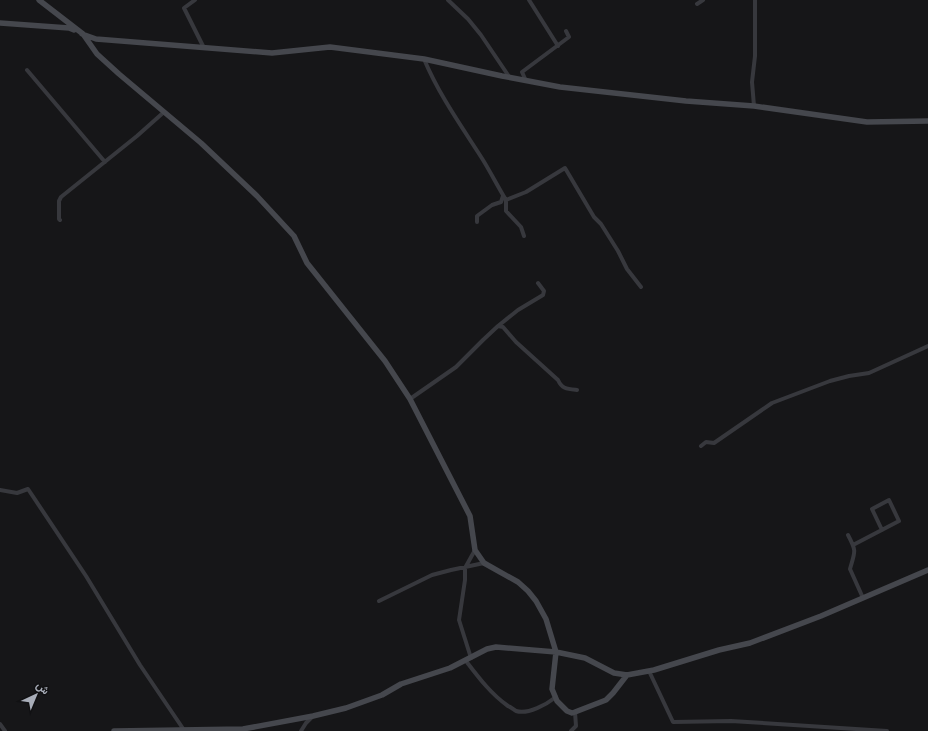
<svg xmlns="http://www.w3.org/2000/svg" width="928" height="731" viewBox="0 0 928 731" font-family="'Varela Round',Vazirmatn,sans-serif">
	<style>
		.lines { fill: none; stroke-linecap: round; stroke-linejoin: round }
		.street { stroke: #37383d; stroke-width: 4 }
		.secondary { stroke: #45474d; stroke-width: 5.5 }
	</style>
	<rect width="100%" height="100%" fill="#161618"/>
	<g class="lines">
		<path class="street" d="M195,0l-11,8 20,40
			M448,0l20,19 13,16 29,43
			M529,0l29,46
			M697,4l6,-4
			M424,59c15,36 38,68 59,101 8,13 15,27 23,40l20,-8 39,-24 29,49 7,7 17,27 9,18 14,18
			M27,70l78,92
			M526,81l-4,-9 47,-35 -3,-6
			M754,106l-2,-24 3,-26v-56
			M506,200v11l15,16 3,9
			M60,220l-1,-1v-18l2,-4 76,-61 27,-24
			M477,222v-6l15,-11 9,-3 2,-6
			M498,326l20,-16 25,-15 1,-4 -6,-8
			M410,399l46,-32 27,-27 15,-14 5,1 13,15 42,38c4,9 9,9 19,10
			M701,446l5,-4 8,1 58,-40 58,-22 19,-5 20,-3 59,-27
			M0,490l17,3 11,-4 58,87 54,89 44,65
			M848,535c9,17 7,16 2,34l13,29
			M853,545l46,-24 -10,-21 -17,9 10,21
			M379,601l53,-26 19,-5 33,-7
			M471,658l-12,-38 6,-40v-12l10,-18
			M466,661c13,17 25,33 42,45 3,1 6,4 8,5 12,4 31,-7 40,-14
			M649,671l24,51 58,-1 156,10
			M0,724l5,7
			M301,731l5,-8 6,-6
			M571,731l5,-5 -1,-14"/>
		<path class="secondary" d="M39,0l44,34 14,20 22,20 82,69 56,53 37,40 13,27 78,98 25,38 60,117 5,34 9,13 34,19 10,9 8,10 10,18 10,33 -4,37 5,12 10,10 5,2 3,-1 31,-12 7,-7 14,-18
			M0,23l69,5 5,2
			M82,34l14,5 176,14 58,-6 94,12 78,17 58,11 126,14 68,5 113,16 61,-1
			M114,731l129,-2 70,-13 33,-8 36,-13 19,-11 49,-16 37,-19 9,-2 60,5 29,6 29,15 13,2 27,-5 65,-20 31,-7 71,-27 107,-46"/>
	</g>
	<g transform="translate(36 695) rotate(44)" stroke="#111113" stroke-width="3" paint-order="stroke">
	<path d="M0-3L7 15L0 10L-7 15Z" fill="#a8adb8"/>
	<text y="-6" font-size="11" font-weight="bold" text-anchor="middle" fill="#a8adb8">ش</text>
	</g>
</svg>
